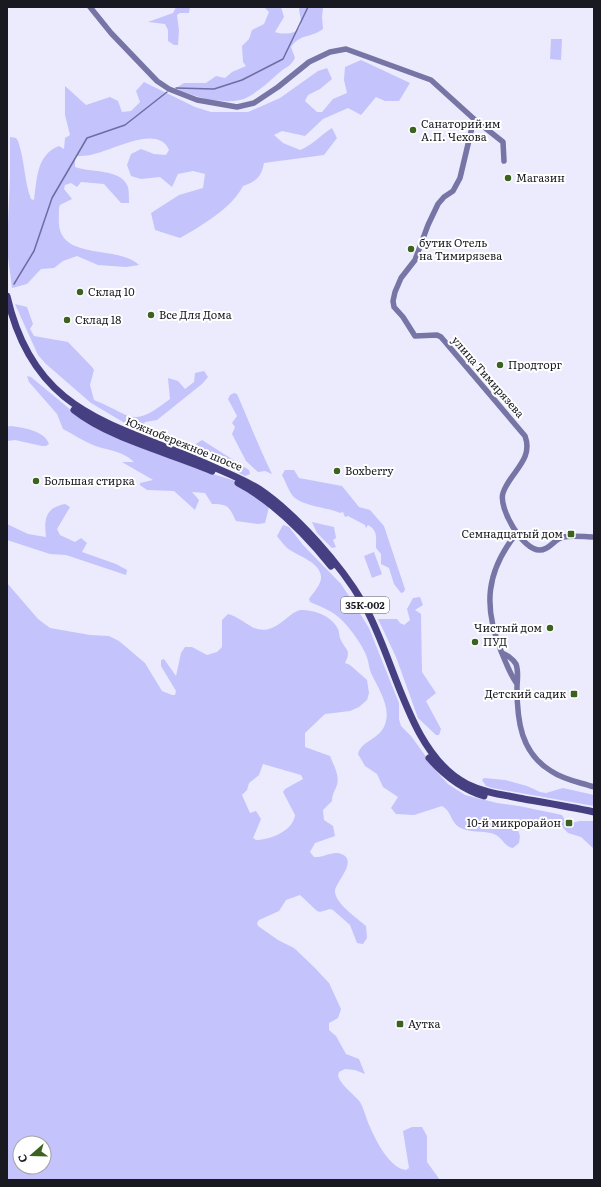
<svg xmlns="http://www.w3.org/2000/svg" width="601" height="1187" viewBox="0 0 601 1187" font-family="Literata,serif">
	<style>
		.green { fill: #c4c3fb; fill-rule: evenodd }
		.lines { fill: none; stroke-linecap: round; stroke-linejoin: round }
		.stream { stroke: #6e6ca1; stroke-width: 1.5 }
		.secondary { stroke: #7775a5; stroke-width: 5.5 }
		.highway { stroke: #464082; stroke-width: 7 }
		.poi-dot { fill: #3b631f; stroke: #fff; stroke-width: 1.5 }
		.labels { text-anchor: middle; stroke-width: 4; stroke-linejoin: round; paint-order: stroke }
		.shield { fill: #fff; stroke: #5e5e64; stroke-width: 1 }
		.shield-label { font-size: 10px; font-weight: bold; fill: #191921 }
		.poi-label { font-size: 11px; fill: #191921; stroke: #fff; text-anchor: start }
		.street-label { font-size: 11px; fill: #191921; stroke: #fff }
	</style>
	<rect width="100%" height="100%" fill="#ebebfd"/>
	<path class="green" d="M176,7h14l-1,6h-9l-3,2 2,15 -1,15h-4l-6,-4v-11l-3,-6 -17,-2 25,-9z
		M264,7h17l3,10 -9,15c9,3 27,3 26,-12 -1,-5 -2,-9 -2,-13h24l-1,10 1,12c-14,10 -22,4 -32,18l4,11c-4,8 -9,9 -15,14 -10,9 -21,19 -32,25 -18,10 -56,0 -72,-9l8,-5h22l10,-7 9,2 7,-6 14,-6 -3,-4 -1,-16 7,-7 3,-9 12,-6 5,-12z
		M551,39h11l-1,21 -11,-1z
		M361,60l49,23 -11,18h-14l-9,-4 -15,18 -13,-7 -25,11 -18,17 -23,-5 -8,4 9,8 17,7c11,-4 21,-15 32,-22l5,10 -13,17 -60,8c-3,15 -8,18 -21,23 -11,22 -42,40 -63,52l-25,-8 -4,-17 28,-18 24,-7 2,-14 -12,-3 -15,3 -6,13 -12,-10 -19,2 -10,-3 -4,-11 4,-11 10,-5 13,5 12,1 3,-5c-11,-26 -55,0 -75,4 -6,2 -13,2 -19,2v11c16,6 46,1 53,20 1,4 1,11 1,16h-8l-17,-19 -23,-2 -4,5 -6,-4 -6,2 -1,4 8,10 -12,6 -1,3c0,7 -1,15 1,22 8,29 60,16 79,35l-13,2 -28,-2 -21,-9 -14,5 -9,7 -13,1 -14,15 -15,4 -5,-39 3,-72v-40l6,1 2,3c7,20 6,40 13,58l3,1c3,-20 2,-45 25,-54l5,3 1,-11 5,-3 -5,-20v-29l21,19 24,-8 8,4 4,11 9,-1 9,-9 -4,-11 8,-9 51,25 16,5h37l32,-14 38,-27 9,-3 5,11 -12,10 -12,6 -3,6 12,11h5l11,-13 14,-6 -3,-13 1,-13z
		M15,304l12,3 6,17 -3,5 4,7 34,6 24,25 2,3 -4,15 4,15c40,16 37,29 76,-1l-2,-21 10,3 7,8 9,-7 1,-9 9,-2 4,6 -6,7 -45,36 -12,2 -3,6 -14,-3 -37,-22 -45,-39 -8,-9z
		M27,376l4,1 52,43 120,51 36,11 31,21 -5,20 -7,1 -22,-3c-7,-14 -7,-17 -24,-17l-7,-11 -13,-1 7,8 -4,10 -21,-19 -27,-1 -7,-5v-2l13,-3 -31,-18h12c-12,-12 -26,-11 -41,-17 -10,-4 -20,-11 -30,-16l-6,-15 -28,-32z
		M234,393l3,1c12,27 22,54 35,80l-7,-3 -7,1 -12,-11 -14,-27 3,-7 -3,-4 5,-7 -9,-17 2,-4z
		M10,426c12,1 35,5 39,18l-3,2h-4l-27,-6 -8,1v-14z
		M202,440l47,30 1,4 -5,2 -50,-26 1,-6z
		M285,470h9l5,8 43,8 17,21 11,3 14,16 21,63 -1,3 -3,1 -7,-9 -5,-16 -8,-4v-10l-5,-6c0,-10 2,-18 -8,-23l-2,3 -1,-3 -17,-9 -3,1 -2,-5 -3,1c-13,-6 -40,-7 -48,-18 -4,-6 -7,-14 -10,-20z
		M65,504l5,3 -13,22 3,6 15,7 6,-4 6,5 -5,9 34,12 11,6 -1,5 -60,-20 -16,-1 -43,-14v-16l21,10 18,3c-2,-18 -1,-29 19,-33z
		M312,522l22,5 2,11 -3,2 3,7 -4,1 -15,-15z
		M283,525l6,2 14,18 38,39 6,9 22,35 30,75v16l2,7 10,10 27,37 10,11 17,11 32,8 22,3 43,9 5,9 13,-3h14v28l-13,-12 -13,-4 -12,-13c-14,1 -30,-2 -38,10l2,6 -1,7 -6,5c-8,-1 -11,-10 -17,-13 -8,-5 -25,-1 -37,-8 -8,-4 -8,-17 -17,-21l-28,9 -18,-1 -5,-6 7,-11 -15,-10 -6,-13 -12,-8 -7,-12c4,-15 24,-14 28,-33 4,-16 -9,-35 -15,-48 -2,-5 -2,-8 -3,-12 -2,-12 -21,-38 -31,-45 -7,-6 -18,-10 -27,-14l-1,-3c4,-6 13,-15 12,-23 -2,-14 -21,-19 -31,-26 -5,-3 -9,-9 -13,-14z
		M374,552l8,22 -10,4 -8,-22z
		M7,583l31,36 12,9 40,7 19,1 10,5 26,22 17,28 10,4h3l1,-4 -15,-25v-6l3,-1 12,17 5,-23 4,-6h7l15,8 10,-3 5,-5v-27l6,-6c17,4 26,23 46,13 9,-4 16,-14 26,-17 14,0 31,5 38,19 1,2 1,6 2,9 5,13 12,10 5,25l5,2 17,15 2,13 -2,7 -8,7 -9,4 -25,3 -20,19v14l25,9c3,8 10,19 7,29 -2,6 -5,9 -5,16l-9,9 1,10 9,6 2,10 -20,7 -5,9 4,5c8,1 16,-5 24,-4 24,5 -4,30 -3,39 1,12 22,26 31,34l1,12 -4,6 -6,-1 -7,-18 -17,-15 -3,-1 -10,3 -3,-1 -17,-16 -14,5 -7,11 -20,9 -2,3 1,3 20,14 16,8 20,19 15,16 12,26 -3,9 -9,5v7l7,6 10,18 13,5 6,15 -10,-4 -10,-1 -6,3 -1,4c5,12 14,16 22,26 3,5 5,12 7,18 6,15 21,48 39,50l3,-2 -6,-37 9,-4h10l5,9v26l13,18h-433zM263,764l38,11 2,4 -18,10 -2,3 12,23c-2,16 -25,25 -39,25l-3,-2 8,-19 -5,-8 -6,2 -8,-18 5,-5 2,-7 10,-8zM20,1143h24v24h-24z
		M420,597l3,8 -8,5 6,4 1,58 14,21 -10,8 15,28 -2,6h-3l-18,-17 -22,-61 -18,-38h19l3,4 4,2 6,-5 -3,-11 6,-11z
		M484,778l21,2 22,6 13,6 6,1 17,-5 31,7v11l-102,-18 -6,-2 -4,-6z"/>
	<g class="lines">
		<path class="stream" d="M176,88l38,1 28,-9 41,-21 25,-52
			M14,284l20,-33 18,-53 35,-60 38,-13 42,-33"/>
		<path class="secondary" d="M90,7l21,26 46,48 12,8 28,11 40,7 17,-4 24,-16 31,-25 21,-10 16,-3 85,31 43,39
			M504,161l-1,-19 -29,-23 -14,59 -7,13 -9,6 -6,7 -10,21 -13,35 -14,18 -6,14 -2,9 1,6 9,10 12,19 22,-1 4,2 84,99c9,24 -15,36 -22,57 -5,15 20,58 37,57 10,0 14,-11 23,-13 10,-2 22,0 31,0
			M516,534c-30,38 -33,72 -15,117 5,11 8,22 16,33
			M502,653c6,3 10,5 14,11 3,8 1,16 1,24 0,33 4,65 34,83 13,9 28,11 43,16"/>
		<path class="highway" d="M7,296c28,124 113,127 211,173 14,6 28,12 41,20 37,25 82,76 104,114 32,54 45,151 104,181 18,9 38,11 57,15 23,4 47,8 70,13
			M74,410c35,28 96,43 138,61
			M238,483c36,19 68,52 93,83
			M429,758c15,17 32,31 55,38"/>
	</g>
	<g class="poi-dot">
		<circle cx="413" cy="130" r="4"/>
		<circle cx="508" cy="178" r="4"/>
		<circle cx="411" cy="249" r="4"/>
		<circle cx="80" cy="292" r="4"/>
		<circle cx="151" cy="315" r="4"/>
		<circle cx="67" cy="320" r="4"/>
		<circle cx="500" cy="365" r="4"/>
		<circle cx="337" cy="471" r="4"/>
		<circle cx="36" cy="481" r="4"/>
		<rect x="567" y="530" width="8" height="8" rx="2"/>
		<circle cx="550" cy="628" r="4"/>
		<circle cx="475" cy="642" r="4"/>
		<rect x="570" y="690" width="8" height="8" rx="2"/>
		<rect x="565" y="819" width="8" height="8" rx="2"/>
		<rect x="396" y="1020" width="8" height="8" rx="2"/>
	</g>
	<g class="labels">
		<rect class="shield" x="341" y="597" width="48" height="16" rx="3"/>
		<g class="shield-label">
			<text x="365" y="609">35К-002</text>
		</g>
		<g class="poi-label">
			<text x="421" y="128">Санаторий им<tspan x="421" dy="13">А.П. Чехова</tspan></text>
			<text x="516" y="182">Магазин</text>
			<text x="419" y="247">бутик Отель<tspan x="419" dy="13">на Тимирязева</tspan></text>
			<text x="88" y="296">Склад 10</text>
			<text x="159" y="319">Все Для Дома</text>
			<text x="75" y="324">Склад 18</text>
			<text x="508" y="369">Продторг</text>
			<text x="345" y="475">Boxberry</text>
			<text x="44" y="485">Большая стирка</text>
			<text x="563" y="538" text-anchor="end">Семнадцатый дом</text>
			<text x="542" y="632" text-anchor="end">Чистый дом</text>
			<text x="483" y="646">ПУД</text>
			<text x="566" y="698" text-anchor="end">Детский садик</text>
			<text x="561" y="827" text-anchor="end">10-й микрорайон</text>
			<text x="408" y="1028">Аутка</text>
		</g>
		<g class="street-label">
			<text transform="translate(488 377) rotate(49)" y="4">улица Тимирязева</text>
			<text transform="translate(184 444) rotate(22)" y="4">Южнобережное шоссе</text>
		</g>
	</g>
	<rect width="601" height="1187" fill="none" stroke="#191921" stroke-width="16"/>
	<g transform="translate(32 1155) rotate(250)"><circle r="19" fill="#ffffff" stroke="#a3a3a6"/>
	<path d="M0-3L7 15L0 10L-7 15Z" fill="#3b631f"/>
	<text y="-6" font-size="11" font-weight="bold" text-anchor="middle" fill="#191921">С</text>
	</g>
</svg>
